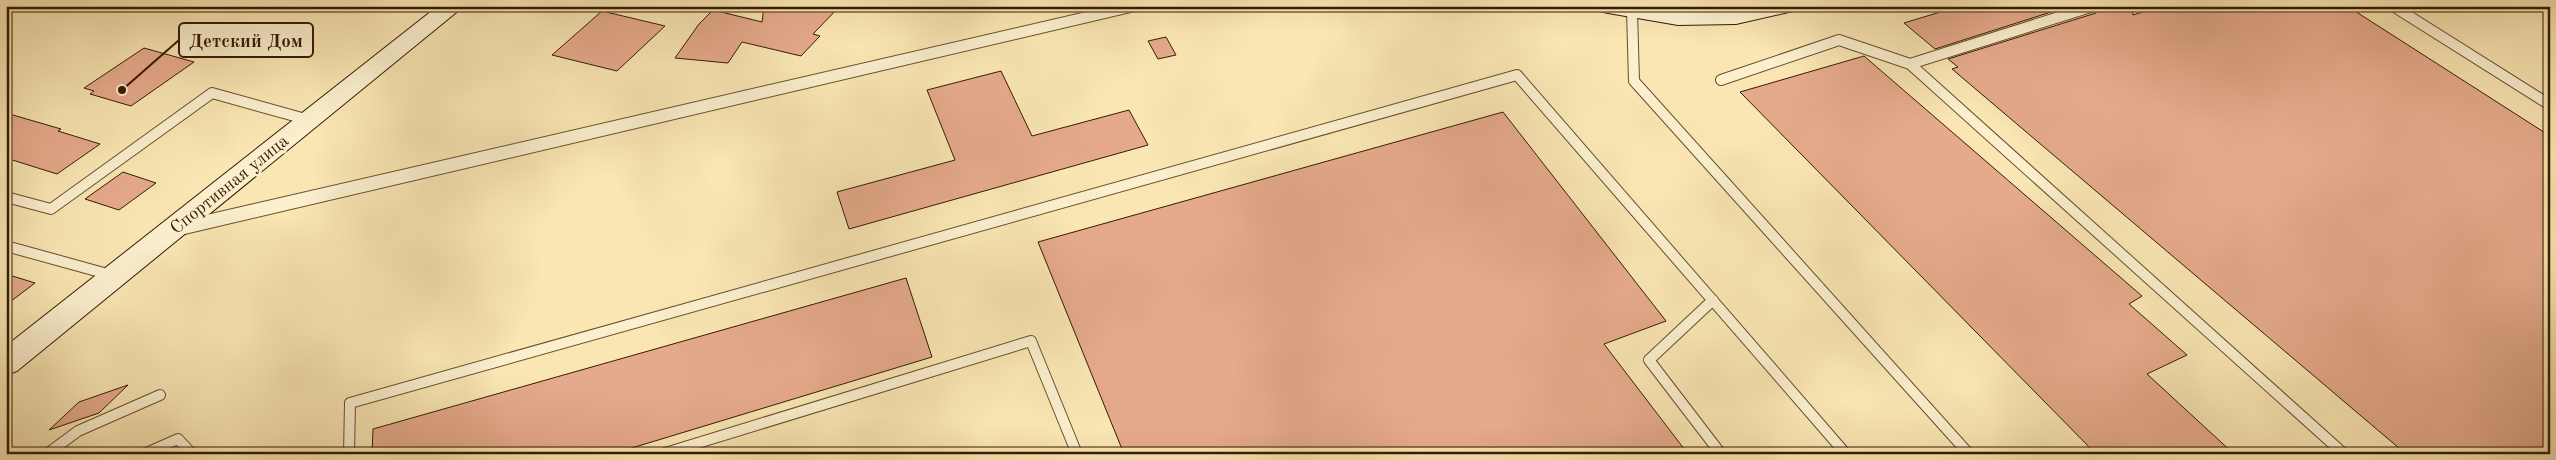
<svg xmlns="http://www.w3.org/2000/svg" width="2556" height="460" viewBox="0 0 2556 460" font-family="'Old Standard TT',serif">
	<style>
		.building { fill: #e5aa8c; stroke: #361b02 }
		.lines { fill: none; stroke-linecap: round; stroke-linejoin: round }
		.lane-casing { stroke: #674e2e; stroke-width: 12 }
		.street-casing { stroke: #674e2e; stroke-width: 2 }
		.secondary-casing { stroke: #361b02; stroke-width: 2 }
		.lane { stroke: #fbefce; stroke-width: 10 }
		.street { fill: #fbefce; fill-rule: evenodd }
		.secondary { fill: #fbefce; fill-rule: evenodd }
		.labels { text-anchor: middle; stroke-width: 5; stroke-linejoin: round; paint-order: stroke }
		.street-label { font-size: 18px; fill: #361b02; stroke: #fbefce }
		.leader { fill: none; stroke: #361b02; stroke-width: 2 }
		.callout-dot { fill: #361b02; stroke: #fbefce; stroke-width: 2 }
		.callout { fill: #fbefce; stroke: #361b02; stroke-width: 2 }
		.callout-label { font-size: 19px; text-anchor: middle; font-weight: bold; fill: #361b02 }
	</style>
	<rect width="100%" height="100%" fill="#f9e6b3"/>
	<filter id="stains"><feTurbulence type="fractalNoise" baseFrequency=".004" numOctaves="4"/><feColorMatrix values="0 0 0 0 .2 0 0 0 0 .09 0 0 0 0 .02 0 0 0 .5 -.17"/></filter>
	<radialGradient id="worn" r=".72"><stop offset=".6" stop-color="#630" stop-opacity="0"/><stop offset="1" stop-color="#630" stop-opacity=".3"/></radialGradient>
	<path class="building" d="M764,6h76l-27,28 7,2 -19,20 -59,-14 -14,21 -53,-5 24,-34 14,-14 49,12z
		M1960,6h110l-135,43 -31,-26z
		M2101,6h31l1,9 29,-9h185l203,130v318h-144l-454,-385 6,-2 -10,-8 148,-46z
		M602,11l63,15 -48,45 -65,-16z
		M1166,37l10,18 -18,4 -10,-18z
		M144,48l50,14 -63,44 -41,-12 4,-3 -10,-3z
		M1864,56l278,240 -13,8 58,51 -40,19 87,80h-138l-356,-362z
		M1001,71l31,65 97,-26 19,35 -299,84 -12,-37 118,-32 -28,-70z
		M1503,112l163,209 -62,23 84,110h-564l-86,-212z
		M6,113l55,16 -3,2 42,13 -43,30 -51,-16z
		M123,172l33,11 -37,27 -34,-11z
		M6,274l29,9 -29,22z
		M906,278l26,79 -320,97h-240l1,-25z
		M128,385l-29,28 -50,17 30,-28z"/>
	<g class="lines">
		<defs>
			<path id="lane" d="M2393,6l157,99
				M1632,11l2,70 335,373
				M1910,64l434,390
				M1721,80l118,-40 71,24 184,-58
				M6,197l45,12 161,-116 97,27
				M6,246l105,29
				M1713,300l-64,60 72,94
				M47,454l31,-23 82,-36
				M144,454l34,-15 14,15
				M349,454l1,-51 1167,-328 329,379
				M662,454l369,-113 46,113"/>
			<path id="street" d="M1112,6h31l-8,5 -963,226 -7,-2 -3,-5 3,-5 7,-2z"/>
			<path id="secondary" d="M438,6h26l-447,365 -11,4v-29z
				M1597,6h53l28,5 118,-5 -3,5 -57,13 -58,1 -70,-12 -8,-2z"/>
		</defs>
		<use href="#lane" class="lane-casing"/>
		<use href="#street" class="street-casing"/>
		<use href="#secondary" class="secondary-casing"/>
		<use href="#lane" class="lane"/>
		<use href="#street" class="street"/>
		<use href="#secondary" class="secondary"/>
	</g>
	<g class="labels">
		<g class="street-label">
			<text transform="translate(229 184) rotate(-39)" y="6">Спортивная улица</text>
		</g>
	</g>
	<path class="leader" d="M122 90L179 40"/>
	<circle class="callout-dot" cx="122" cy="90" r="5"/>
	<rect class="callout" x="179" y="23" width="134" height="34" rx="5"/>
	<g class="callout-label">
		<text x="246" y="47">Детский Дом</text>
	</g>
	<rect width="2556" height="460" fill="none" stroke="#f9e6b3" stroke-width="25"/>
	<rect x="8" y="8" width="2541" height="445" fill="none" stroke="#361b02" stroke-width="2.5"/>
	<rect x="12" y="12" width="2531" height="435" fill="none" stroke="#361b02"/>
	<rect width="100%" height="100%" filter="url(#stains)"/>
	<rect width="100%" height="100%" fill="url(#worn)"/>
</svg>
